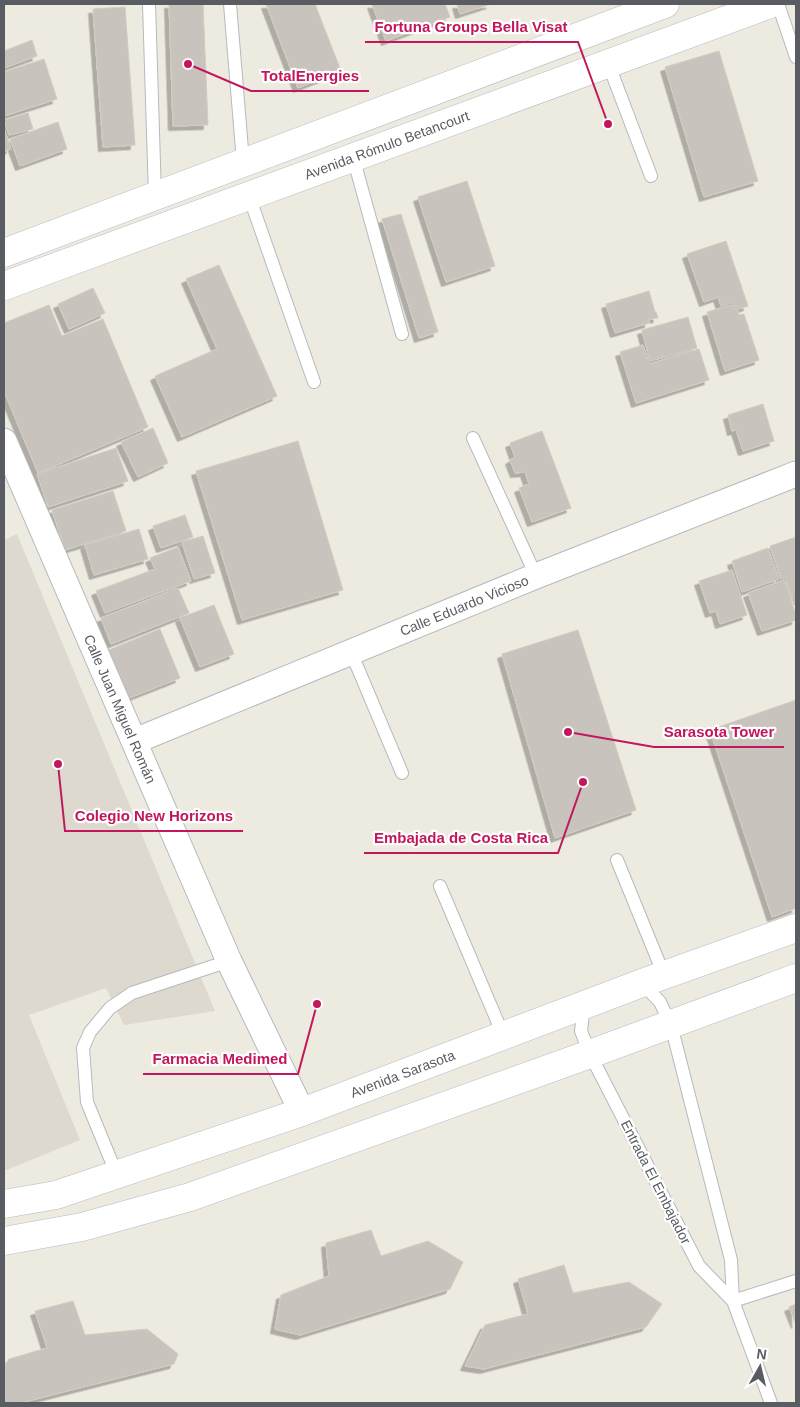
<svg xmlns="http://www.w3.org/2000/svg" width="800" height="1407" viewBox="0 0 800 1407" font-family="Helvetica,sans-serif">
	<style>
		.education { fill: #ddd9cf }
		.building { fill: #c8c4bd; stroke: #d2ccbf; filter: url(#shadow) }
		.lines { fill: none; stroke-linecap: round; stroke-linejoin: round }
		.lane-casing { stroke: #b6b9be; stroke-width: 14 }
		.street-casing { stroke: #b6b9be; stroke-width: 27 }
		.secondary-casing { stroke: #b6bac0; stroke-width: 29 }
		.lane { stroke: #fff; stroke-width: 12 }
		.street { stroke: #fff; stroke-width: 25 }
		.secondary { stroke: #fff; stroke-width: 28 }
		.labels { text-anchor: middle; stroke-width: 4.5; stroke-linejoin: round; paint-order: stroke }
		.street-label { font-size: 14px; fill: #595d62; stroke: #fff }
		.leader { fill: none; stroke: #c2185b; stroke-width: 2 }
		.callout-dot { fill: #c2185b; stroke: #fff; stroke-width: 2 }
		.callout-label { font-size: 15px; text-anchor: middle; font-weight: bold; fill: #c2185b; stroke: #fff; stroke-width: 4.5; stroke-linejoin: round; paint-order: stroke }
	</style>
	<defs>
		<filter id="shadow"><feDropShadow dx="-4.5" dy="4.5" stdDeviation="0" flood-color="#0004"/></filter>
	</defs>
	<rect width="100%" height="100%" fill="#edeae0"/>
	<path class="education" d="M17,534l198,477 -91,14 -18,-37 -77,27 51,125 -76,31v-631z"/>
	<path class="building" d="M169,4h34l5,121 -35,1z
		M266,4h49l26,67 -43,17z
		M372,4h73l5,13 -64,24z
		M457,4h34l-31,10z
		M125,7l10,138 -32,2 -10,-138z
		M32,40l5,16 -33,12v-17z
		M719,51l39,130 -54,16 -39,-130z
		M44,59l13,40 -53,17v-44z
		M28,113l5,16 -24,6 -5,-15z
		M58,122l9,27 -47,17 -10,-27z
		M4,128l7,21 -7,2z
		M467,181l28,85 -49,16 -28,-85z
		M401,214l37,118 -19,6 -37,-119z
		M726,241l22,65 -9,3 -1,-4 -4,2 -2,-5 -11,4 -3,-9 -14,5 -17,-48z
		M219,265l58,131 -95,41 -27,-61 62,-27 -31,-70z
		M93,288l12,25 -36,16 -11,-25z
		M649,291l6,21h1l2,6 -9,1v4l-34,10 -9,-29z
		M49,305l13,31 41,-17 45,108 -110,46 -34,-82v-68z
		M731,305l2,4 4,-1 2,7 5,-1 15,46 -34,11 -18,-59z
		M688,317l9,31 -47,13 -8,-31z
		M643,345l6,19 50,-15 10,31 -73,23 -16,-51z
		M763,404l11,37 -31,10 -7,-21 -4,1 -4,-16z
		M153,428l15,35 -30,14 -17,-35z
		M542,431l29,77 -39,14 -13,-34 10,-4 -4,-12 -10,1 -5,-13 5,-3 -5,-14z
		M298,441l45,149 -101,30 -46,-149z
		M116,448l12,33 -80,26 -11,-33z
		M113,491l13,40 -61,19 -13,-40z
		M185,515l8,22 -32,11 -8,-22z
		M139,529l9,30 -54,16 -9,-30z
		M203,536l12,37 -21,6 -12,-37z
		M796,537v67l-2,1 -9,-28 -4,2 -11,-33z
		M178,547l13,34 -86,32 -9,-22 59,-22 -5,-11z
		M768,548l11,31 -37,13 -10,-31z
		M732,570l15,45 -27,9 -4,-13 -6,2 -11,-32z
		M784,580l12,35v5l-34,11 -14,-38z
		M178,588l11,25 -78,31 -10,-26z
		M214,605l20,49 -34,13 -20,-49z
		M160,629l20,49 -51,20 -20,-48z
		M578,630l58,180 -81,28 -53,-184z
		M796,700v208l-24,9 -62,-187z
		M371,1230l10,26 47,-15 35,21 -13,27 -150,46 -25,-6 6,-34 48,-19 -3,-33z
		M564,1265l9,28 56,-11 33,22 -16,23 -162,42 -19,-3 20,-41 43,-11 -10,-35z
		M73,1301l12,34 62,-6 31,25 -4,10 -154,39h-16v-36l5,-8 38,-11 -12,-37z
		M796,1304v20l-7,-17z"/>
	<g class="lines">
		<defs>
			<path id="lane" d="M149,4l6,192
				M230,4l13,158
				M778,4l18,53
				M608,63l43,113
				M353,157l49,177
				M249,196l65,186
				M473,438l63,138
				M351,652l51,121
				M617,860l47,115
				M440,886l64,151
				M642,983l18,19 11,23 60,235 2,41 38,102
				M584,1006l-3,25 9,23 109,212 34,35
				M117,1175l-30,-73 -4,-54 7,-16 20,-24 22,-15 97,-32
				M733,1301l63,-20"/>
			<g id="street">
				<path id="s1" d="M4,441l225,520 73,151"/>
				<path id="s2" d="M135,741l401,-165 260,-102"/>
			</g>
			<g id="secondary">
				<path d="M4,253l661,-249"/>
				<path id="s3" d="M4,286l766,-282"/>
				<path id="s4" d="M4,1204l52,-9 246,-83 340,-129 154,-55"/>
				<path d="M4,1241l78,-14 108,-30 400,-143 206,-76"/>
			</g>
		</defs>
		<use href="#lane" class="lane-casing"/>
		<use href="#street" class="street-casing"/>
		<use href="#secondary" class="secondary-casing"/>
		<use href="#lane" class="lane"/>
		<use href="#street" class="street"/>
		<use href="#secondary" class="secondary"/>
	</g>
	<g class="labels">
		<g class="street-label">
			<text dy="5" stroke="none"><textPath href="#s3" startOffset="408">Avenida Rómulo Betancourt</textPath></text>
			<text dy="5" stroke="none"><textPath href="#s2" startOffset="356">Calle Eduardo Vicioso</textPath></text>
			<text dy="5" stroke="none"><textPath href="#s1" startOffset="292">Calle Juan Miguel Román</textPath></text>
			<text dy="5" stroke="none"><textPath href="#s4" startOffset="420">Avenida Sarasota</textPath></text>
			<text transform="translate(656 1182) rotate(63)" y="5">Entrada El Embajador</text>
		</g>
	</g>
	<path class="leader" d="M608 124L578 42H365M188 64L251 91H369M568 732L654 747H784M58 764L65 831H243M583 782L558 853H364M317 1004L298 1074H143"/>
	<g class="callout-dot">
		<circle cx="608" cy="124" r="5"/>
		<circle cx="188" cy="64" r="5"/>
		<circle cx="568" cy="732" r="5"/>
		<circle cx="58" cy="764" r="5"/>
		<circle cx="583" cy="782" r="5"/>
		<circle cx="317" cy="1004" r="5"/>
	</g>
	<g class="callout-label">
		<text x="471" y="32">Fortuna Groups Bella Visat</text>
		<text x="310" y="81">TotalEnergies</text>
		<text x="719" y="737">Sarasota Tower</text>
		<text x="154" y="821">Colegio New Horizons</text>
		<text x="461" y="843">Embajada de Costa Rica</text>
		<text x="220" y="1064">Farmacia Medimed</text>
	</g>
	<rect width="800" height="1407" fill="none" stroke="#595d62" stroke-width="10"/>
	<g transform="translate(760 1367) rotate(8)" stroke="#ffffff" stroke-width="4" paint-order="stroke">
	<path d="M0-4L9 19L0 12L-9 19Z" fill="#595d62"/>
	<text y="-8" font-size="14" font-weight="bold" text-anchor="middle" fill="#595d62">N</text>
	</g>
</svg>
